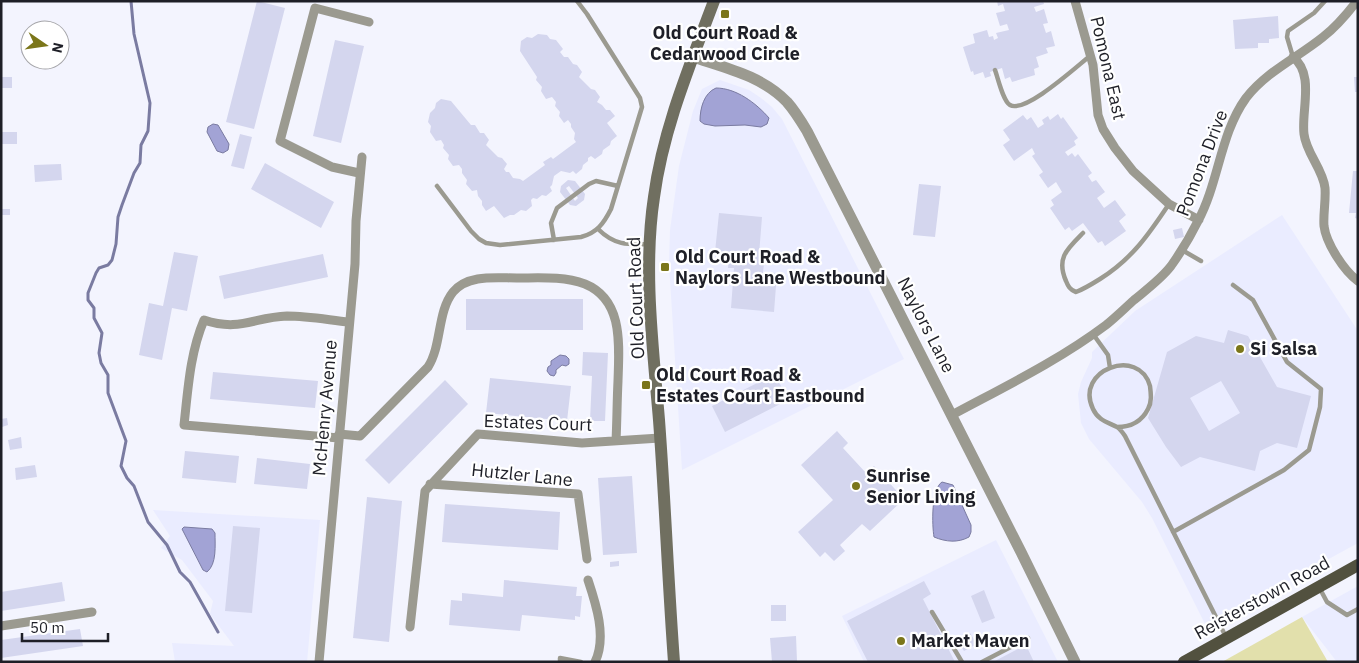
<svg xmlns="http://www.w3.org/2000/svg" width="1359" height="663" viewBox="0 0 1359 663" font-family="'IBM Plex Sans',sans-serif">
	<style>
		.built { fill: #eaecff }
		.green { fill: #e2e0ac }
		.water { fill: #a2a3d5; stroke: #7a7ba1 }
		.lines { fill: none; stroke-linecap: round; stroke-linejoin: round }
		.stream { stroke: #7a7ba1; stroke-width: 3 }
		.building { fill: #d4d6ee; fill-rule: evenodd }
		.service { stroke: #9b9a90; stroke-width: 4.5 }
		.minor { stroke: #9b9a90; stroke-width: 9 }
		.tertiary { stroke: #9b9a90; stroke-width: 11 }
		.secondary { stroke: #706f60; stroke-width: 12 }
		.primary { stroke: #52513f; stroke-width: 12 }
		.poi-dot { fill: #7b761a; stroke: #fff; stroke-width: 2 }
		.labels { text-anchor: middle; stroke-width: 4.5; stroke-linejoin: round; paint-order: stroke }
		.poi-label { font-size: 18px; font-weight: bold; fill: #1e1f27; stroke: #fff; text-anchor: start }
		.street-label { font-size: 18px; fill: #1e1f27; stroke: #fff }
	</style>
	<rect width="100%" height="100%" fill="#f3f4fe"/>
	<path class="built" d="M720,80l29,10 12,8 11,9 10,12 122,240 -222,111 -13,-206 1,-34 9,-64 14,-55 9,-22z
		M1282,215l76,116v212l-152,83 -54,-108 -10,-16 -53,-63 -8,-16 -3,-29 3,-12 11,-24v-6l43,-41z
		M153,510l167,10 -13,142h-132l-3,-19 62,3 -24,-32 3,-13 -31,-41 -21,-12 9,-12z
		M996,540l62,122h-194l-22,-46z
		M1358,586v76h-21l-35,-45z"/>
	<path class="green" d="M1302,617l26,45h-106z"/>
	<path class="water" d="M716,88c20,0 40,15 53,30l-2,6 -6,3 -16,-2 -30,1 -11,-2 -4,-3c0,-13 4,-28 16,-33z
		M213,124l5,1 11,19 -1,6 -5,3 -6,-2 -10,-19 1,-5z
		M560,355l6,1 3,3v5l-3,2 -4,-1 -6,5v3l-2,3 -4,-1 -3,-4 1,-4 3,-2v-4z
		M942,482l11,3 18,40v7l-2,5c-11,6 -23,5 -35,0 -2,-12 -3,-48 8,-55z
		M184,527l28,2 3,4c0,12 2,31 -8,39l-4,-2 -21,-41z"/>
	<g class="lines">
		<path class="stream" d="M131,1l3,33 16,69 -2,28 -7,14 -1,18 -6,10 -12,32 -4,12 -2,27 -4,16 -4,5 -9,3 -3,5 -8,20v7l6,8v10l8,15 -3,20 2,10 7,12v18l18,48 -5,25 6,12 7,8 14,36 19,23 13,27 10,10 28,50"/>
	</g>
	<path class="building" d="M257,1l28,7 -31,121 -28,-7z
		M997,1h46l1,3 -10,3 2,5 8,-3 4,14 -5,1 3,9 5,-2 4,15 -9,2 2,5 -12,4 3,10 -5,2 1,6 -23,7 -2,-5 -5,2 -3,-11 -12,4 1,4 -6,2 -2,-6 -9,3 -1,-4 -2,1 -8,-25 12,-4 -2,-9 14,-4 2,7 4,-1 1,4 4,-2 -2,-5 13,-3 -2,-6 -7,2 -4,-13 9,-2 -2,-7 -5,2z
		M1278,16l1,22 -10,1v4h-11v5l-23,1 -2,-29z
		M538,34l9,1 3,4 6,1 7,9 -3,3 4,5h4l5,7 4,1 5,7 -3,5 12,12 4,1 5,7 -3,5 5,3 4,5h4l5,6 -8,7 10,13 -6,5 -1,4 -7,5 -1,4 -7,5 -4,-3 -3,2v3l-5,4 -1,4 -6,5 -3,-3 -3,2 -9,-2 -7,5 -2,9 -2,2 2,4 -6,5 -4,-1 -5,4 -4,-1 -2,2 1,6 -6,5 -5,-1 -7,5h-4l-6,3 -10,-12 -8,5 -4,-6v-4l-4,-5 -1,-6 -5,1 -6,-7 1,-4 -5,-7v-4l-3,-4 -6,1 -5,-7 1,-4 -6,-7 1,-3 -3,-5 -5,1 -6,-9 1,-6 -3,-4 2,-9 5,-5 1,-5 5,-4 10,2 20,24h4l5,8h4l5,7 -3,5 12,12 4,1 5,6 -3,5 2,3h3l4,6 7,1 3,2 22,-16 -2,-3 8,-5 2,2 23,-17 -2,-3 1,-6 -4,-6v-3l-3,-4 -4,3 -5,-7 1,-4 -5,-6 1,-4 -4,-5 -6,2 -5,-8 1,-4 -6,-7 1,-3 -17,-26 1,-10 6,-4 5,1z
		M335,40l29,6 -23,97 -28,-7z
		M21,46h8v8l-8,-1z
		M1,77h11v11h-11z
		M1354,77h4v15h-3z
		M1058,114l3,5 2,-2 15,21 -4,3 2,4 -11,7 3,4 4,-3 3,4 3,-3 14,19 -4,3 4,6 4,-2 9,12 -8,6 7,10 11,-8 11,15 -7,6 7,10 -21,15 -3,-5 -4,2 -15,-20 -11,8 -3,-4 -4,3 -15,-22 4,-3 -3,-5 11,-8 -6,-10 -8,6 -9,-13 4,-3 -11,-16 3,-2 -3,-6 -18,13 -11,-16 7,-5 -7,-10 20,-15 4,5 4,-3 7,11 6,-4 -2,-4 6,-4 2,4z
		M1,132h16v12h-16z
		M240,134l12,3 -8,32 -13,-3z
		M265,163l69,39 -13,26 -70,-39z
		M61,164l1,16 -27,2 -1,-17z
		M1353,171h5v48l-3,-1 1,-5h-7z
		M568,180l7,1 10,13 -1,6 -8,6 -6,-1 -10,-13 1,-6zM569,186l9,12 -3,3 -9,-13z
		M919,184l22,2 -6,51 -22,-2z
		M1,209h9v6h-9z
		M719,213l43,4 -3,38 6,1 -2,16 14,1 -3,39 -43,-4 3,-40h-6l1,-14 -14,-2z
		M1182,228l2,9 -9,2 -2,-9z
		M174,252l24,4 -11,55 -15,-3 -10,52 -23,-5 10,-52 14,3z
		M323,254l5,23 -104,22 -5,-23z
		M466,299h117v31h-117z
		M1228,330l20,6 29,51 34,9 -14,52 -20,-5 -17,8 -5,20 -55,-14 -19,10 -15,-20 -18,-29 19,-66 29,-16 28,7zM1221,381l19,32 -31,18 -19,-33z
		M583,352l25,1 -3,68h-15l2,-45 -10,-1z
		M213,372l105,9 -3,27 -105,-9z
		M775,374l13,26 -63,32 -13,-26z
		M490,378l81,8 -4,35 -81,-8z
		M445,380l23,24 -79,80 -24,-24z
		M7,418l1,7 -6,2 -1,-8z
		M837,431l11,12 -5,5 23,25 8,-7 30,33 -34,32 -8,-7 -22,21 5,6 -11,10 -9,-9 -5,5 -22,-25 35,-32 -32,-35z
		M21,437l1,11 -12,2 -2,-10z
		M185,451l54,5 -3,27 -54,-5z
		M257,458l53,6 -3,25 -53,-5z
		M35,465l2,12 -21,3 -1,-12z
		M632,476l5,77 -34,2 -5,-77z
		M367,497l35,4 -13,141 -36,-4z
		M445,504l115,8 -2,38 -116,-8z
		M233,526l27,2 -8,85 -27,-2z
		M619,561v5l-9,1v-5z
		M504,580l73,7 -1,9h6l-2,21 -5,-1v4l-53,-5 -2,16 -71,-6 2,-25 11,1v-8l41,4z
		M924,581l7,13 -8,5 32,63h-87l-21,-41z
		M62,582l3,19 -64,10v-19z
		M984,590l11,28 -13,5 -11,-27z
		M771,605h15v16h-15z
		M80,629l3,17 -82,12v-18z
		M970,633l7,11 -13,7 -7,-11z
		M796,636l1,25 -25,1 -2,-24z
		M1026,645l8,17h-41l21,-11z"/>
	<g class="lines">
		<path class="service" d="M1293,57l-6,-20 1,-6 26,-18 11,-12
			M995,70c3,8 8,31 15,35 15,9 67,-39 80,-49
			M437,186l34,45 8,8 7,4 14,2 81,-8c16,-4 23,-14 30,-28l31,-102 -2,-9 -53,-84 -10,-13
			M598,229c16,16 29,16 51,15
			M1083,233c-16,16 -27,25 -17,48 2,5 4,9 10,11 8,-3 16,-8 24,-13 32,-20 49,-45 69,-75
			M554,240l-3,-17 6,-15 32,-24 7,-3 22,5
			M1182,250l19,11
			M1093,334l15,21 2,13
			M1117,427c14,0 25,-6 31,-18 4,-7 3,-15 2,-23 -11,-40 -76,-16 -57,23 5,11 14,13 24,18 3,2 6,6 8,9l101,201
			M1173,532l111,-62 25,-20 11,-43 1,-18 -34,-27 -34,-62 -20,-15
			M1319,587l8,15 20,13 11,-6
			M932,612l30,50
			M560,662v-4l21,4
			M982,662l46,-24"/>
		<path class="minor" d="M1075,1l18,64 5,50 5,14 12,19 18,23 36,33 30,16
			M1293,57c22,17 8,54 11,77 2,19 19,35 21,54 1,13 -2,26 -1,38 2,17 20,45 34,55
			M359,173l-27,-6 -52,-26 35,-133 54,14
			M952,415c52,-28 106,-54 154,-90 10,-8 19,-17 28,-25 12,-10 27,-21 37,-34 10,-14 19,-29 27,-45 21,-39 22,-87 48,-123 21,-27 51,-40 77,-61 13,-10 24,-23 34,-36
			M339,434l21,2 68,-69c14,-22 9,-55 25,-75 15,-18 43,-14 64,-14 22,0 46,-2 68,6 39,16 34,62 33,97 -1,20 -1,40 -2,60
			M339,438l-155,-13c4,-36 6,-72 20,-105 36,12 50,-3 83,-4 21,0 42,4 62,6
			M430,484l148,10 9,65
			M588,580c8,24 19,57 7,82
			M1,626l91,-14
			M410,627l15,-136 53,-57 104,9 78,-5
			M319,662l36,-398 1,-43 6,-64"/>
		<path class="tertiary" d="M693,57c33,11 69,19 94,45 8,9 14,19 20,29l214,421 54,110"/>
		<path class="secondary" d="M674,662c-6,-81 -9,-162 -15,-242 -6,-73 -16,-151 -5,-223 9,-68 36,-132 60,-196"/>
		<path class="primary" d="M1184,662l174,-97"/>
	</g>
	<g class="poi-dot">
		<rect x="720" y="9" width="10" height="10" rx="2.5"/>
		<rect x="660" y="262" width="10" height="10" rx="2.5"/>
		<circle cx="1240" cy="349" r="5"/>
		<rect x="641" y="380" width="10" height="10" rx="2.5"/>
		<circle cx="856" cy="486" r="5"/>
		<circle cx="901" cy="641" r="5"/>
	</g>
	<g class="labels">
		<g class="poi-label">
			<text x="725" y="39" text-anchor="middle">Old Court Road &amp;<tspan x="725" dy="21">Cedarwood Circle</tspan></text>
			<text x="675" y="263">Old Court Road &amp;<tspan x="675" dy="21">Naylors Lane Westbound</tspan></text>
			<text x="1250" y="355">Si Salsa</text>
			<text x="656" y="381">Old Court Road &amp;<tspan x="656" dy="21">Estates Court Eastbound</tspan></text>
			<text x="866" y="482">Sunrise<tspan x="866" dy="21">Senior Living</tspan></text>
			<text x="911" y="647">Market Maven</text>
		</g>
		<g class="street-label">
			<text transform="translate(1108 68) rotate(77)" y="6">Pomona East</text>
			<text transform="translate(1202 163) rotate(-69)" y="6">Pomona Drive</text>
			<text transform="translate(636 298) rotate(-92)" y="6">Old Court Road</text>
			<text transform="translate(926 325) rotate(63)" y="6">Naylors Lane</text>
			<text transform="translate(325 408) rotate(-85)" y="6">McHenry Avenue</text>
			<text transform="translate(538 423) rotate(2)" y="6">Estates Court</text>
			<text transform="translate(522 475) rotate(6)" y="6">Hutzler Lane</text>
			<text transform="translate(1262 598) rotate(-29)" y="6">Reisterstown Road</text>
		</g>
	</g>
	<rect width="1359" height="663" fill="none" stroke="#1e1f27" stroke-width="5"/>
	<g transform="translate(45 45) rotate(103)"><circle r="24" fill="#ffffff" stroke="#a5a5a9"/>
	<path d="M0-4L9 19L0 12L-9 19Z" fill="#7b761a"/>
	<text y="-8" font-size="14" font-weight="bold" text-anchor="middle" fill="#1e1f27">N</text>
	</g>
	<path d="M22 633v8h86v-8" fill="none" stroke="#1e1f27" stroke-width="2.5"/>
	<text x="30" y="633" font-size="15" fill="#1e1f27" stroke="#ffffff" stroke-width="4" paint-order="stroke">50 m</text>
</svg>
